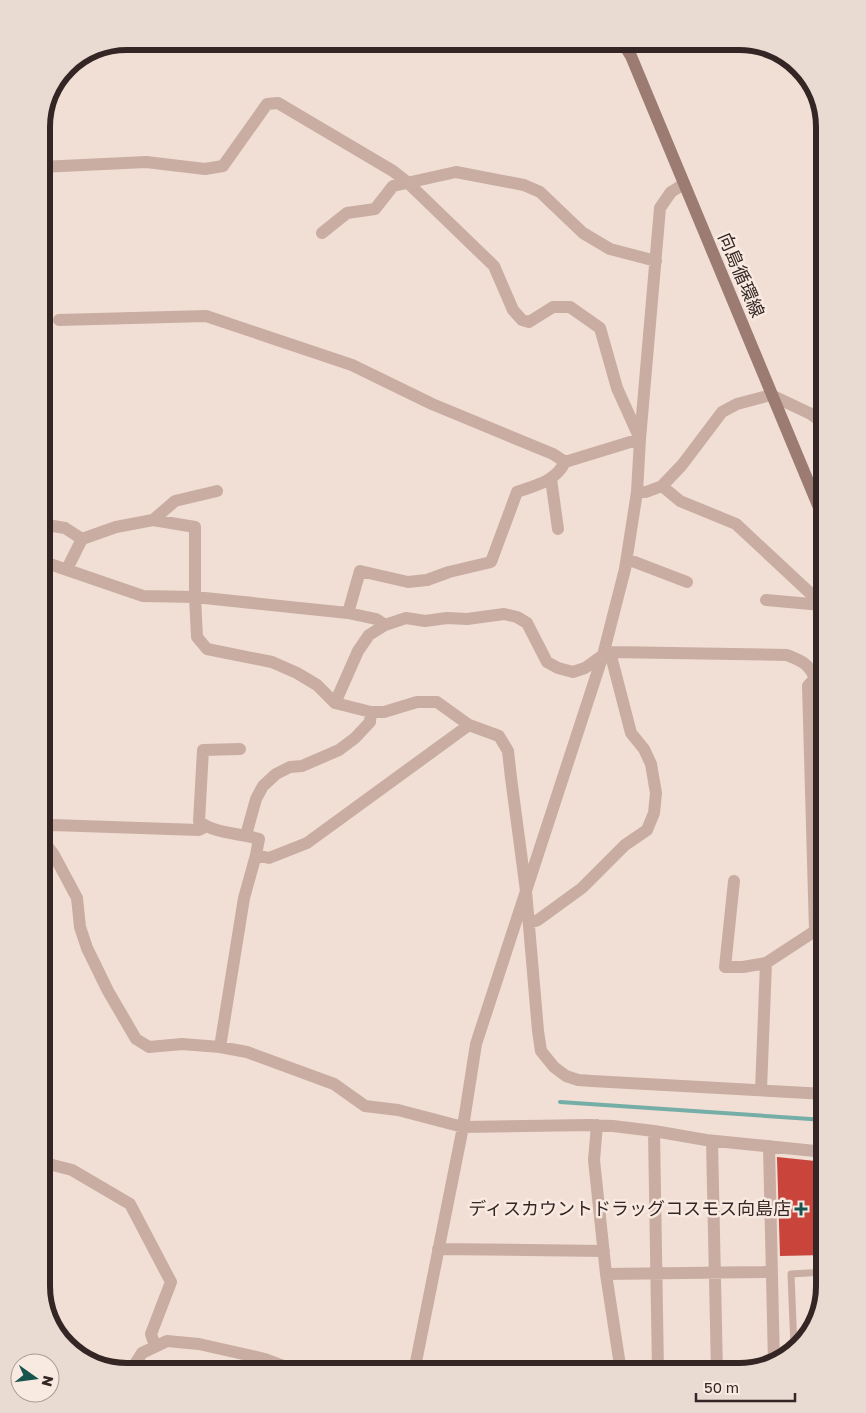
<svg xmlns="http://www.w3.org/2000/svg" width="866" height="1413" viewBox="0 0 866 1413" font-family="'Golos Text','Noto Sans JP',sans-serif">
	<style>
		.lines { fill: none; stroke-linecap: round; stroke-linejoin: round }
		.stream { stroke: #74aea7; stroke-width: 4 }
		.building { fill: #c9453b }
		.lane { stroke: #c9ada2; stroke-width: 7 }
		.street { stroke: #c9ada2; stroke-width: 12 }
		.secondary { stroke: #9c7b73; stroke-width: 12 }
		.poi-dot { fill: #19554f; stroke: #f9eae1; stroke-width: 2 }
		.labels { text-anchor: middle; stroke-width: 5; stroke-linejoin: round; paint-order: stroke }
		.street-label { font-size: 18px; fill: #332624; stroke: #f9eae1 }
		.poi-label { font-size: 18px; fill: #332624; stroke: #f9eae1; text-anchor: end }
		.rim { fill: none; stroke: #332624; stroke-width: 6 }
	</style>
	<rect width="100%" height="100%" fill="#f1dfd5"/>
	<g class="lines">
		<path class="stream" d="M560,1102l265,18"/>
	</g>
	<path class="building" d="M777,1157l48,5v93l-45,1z"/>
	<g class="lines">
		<path class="lane" d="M794,1348l-3,-74 34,-2"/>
		<path class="street" d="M41,167l105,-5 59,7 18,-3 44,-62 11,-1 115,68 14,11 87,84 19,44 9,10 7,2 24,-15h17l30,21 17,60 23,51 -75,23c-10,20 -29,23 -48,30l-26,70 -42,10 -22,8 -19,2 -48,-11 -12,42
			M322,233l25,-20 28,-4 18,-23 63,-14 68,13 16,7 43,41 27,16 46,12
			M59,320l147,-4 146,49 80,39 121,50 12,8
			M551,479l7,50
			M662,486l18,15 56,23 89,83
			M637,492h9l16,-6 20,-21 40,-53 15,-8 34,-9 40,19 14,10
			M153,520l22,-19 42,-10
			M41,524l24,4 17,11
			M627,559l60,23
			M41,561l102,35 52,1 153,16 28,6 9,6
			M67,569l15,-30 34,-12 37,-7 42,7v70l2,40 10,12 65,13 25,11 20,12 18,18 36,9h13l33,-10h20l32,23 30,11 9,15 3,27 15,113 12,140 3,20 13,16 12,9 12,4 14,1 233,13
			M766,600l56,5
			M335,703l23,-52 11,-16 16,-10 21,-7 19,3 22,-3 20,1 37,-5 13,3 10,6 20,39 11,6 15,4 12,-4 18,-13 7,-3 177,3c15,6 21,8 28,23l10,1
			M41,829l11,-4 147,5 6,-3
			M246,835l10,-36 7,-13 13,-12 14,-7 12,-1 37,-16 16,-12 15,-16 1,-10
			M41,838l13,17 23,43 3,29 7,21 21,43 28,48 13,8 33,-3 38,3 27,5 87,32 31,22 33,4 65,17 127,-2 23,1 41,5 52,9 119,12
			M256,855l13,3 38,-15 162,-118
			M734,881l-9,86h18l23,-4 49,-32 -7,-245 7,-8
			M529,923l9,-3 44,-32 43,-43 22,-15 7,-17 2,-20 -5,-29 -7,-15 -13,-16 -21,-81
			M220,1047l24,-149 12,-43 3,-16c-19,-6 -45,-5 -60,-18l4,-71 37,-1
			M761,1090l5,-127
			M597,1125l-3,35 12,114 15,98
			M654,1131l4,241
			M712,1141l5,231
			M769,1146l5,218
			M41,1162l31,8 58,34 41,78 -20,52 4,12
			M438,1249l166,2
			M606,1274l166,-2
			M130,1372l12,-19 25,-12 32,3 66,15 35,13
			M414,1372l49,-245 13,-83 127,-389 22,-86 12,-77 3,-53 20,-231 11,-16 13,-8"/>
		<path class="secondary" d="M623,43l8,13 194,466"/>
	</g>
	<path class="poi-dot" d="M798.5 1201.5h5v5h5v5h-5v5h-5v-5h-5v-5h5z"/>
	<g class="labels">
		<g class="street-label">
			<text transform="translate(741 275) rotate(67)" y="6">向島循環線</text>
		</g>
		<g class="poi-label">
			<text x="791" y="1215">ディスカウントドラッグコスモス向島店</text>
		</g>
	</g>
	<path d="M0 0H866V1413H0ZM127 50H739A77 77 0 0 1 816 127V1286A77 77 0 0 1 739 1363H127A77 77 0 0 1 50 1286V127A77 77 0 0 1 127 50Z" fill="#e9dad2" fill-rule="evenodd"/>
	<path class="rim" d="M127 50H739A77 77 0 0 1 816 127V1286A77 77 0 0 1 739 1363H127A77 77 0 0 1 50 1286V127A77 77 0 0 1 127 50Z"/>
	<g transform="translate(35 1378) rotate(104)"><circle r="24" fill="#f9eae1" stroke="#aa9c95"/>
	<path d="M0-4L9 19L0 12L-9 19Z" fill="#19554f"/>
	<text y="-8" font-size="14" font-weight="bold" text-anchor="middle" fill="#332624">N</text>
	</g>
	<path d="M696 1393v8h99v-8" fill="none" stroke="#332624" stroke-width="2.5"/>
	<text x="704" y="1393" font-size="15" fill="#332624" stroke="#f9eae1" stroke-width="4" paint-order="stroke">50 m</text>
</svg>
